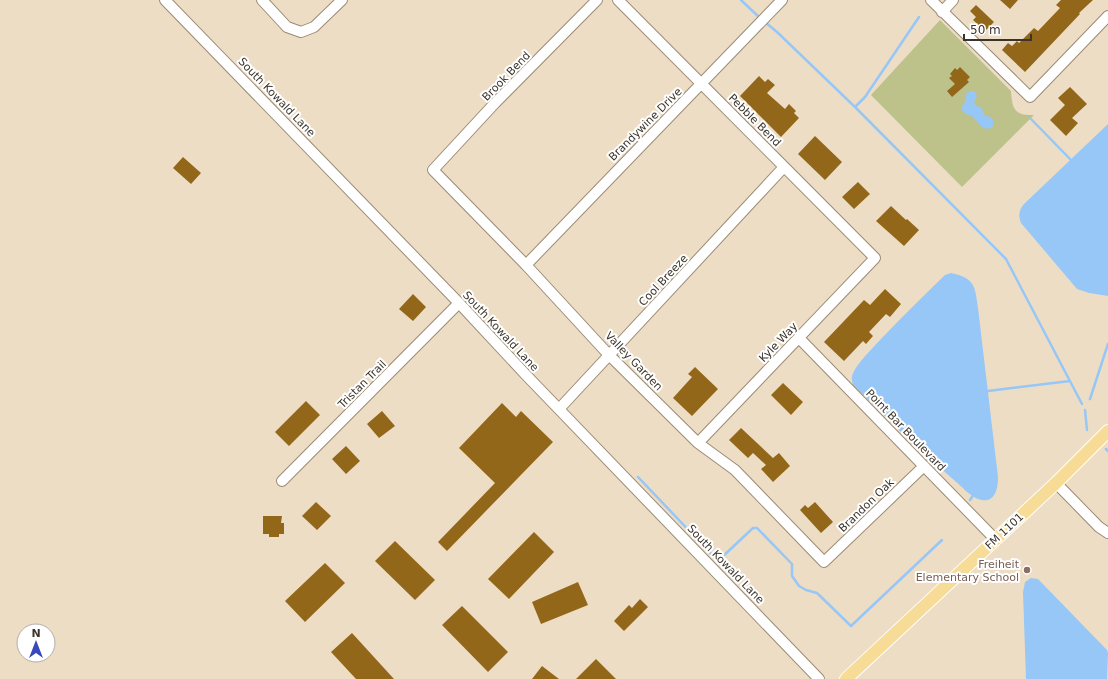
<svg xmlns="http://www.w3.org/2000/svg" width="1108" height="679" viewBox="0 0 1108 679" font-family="'DejaVu Sans',sans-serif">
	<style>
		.green { fill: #bdc18a }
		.water { fill: #96c7f6 }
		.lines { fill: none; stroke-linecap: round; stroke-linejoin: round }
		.stream { stroke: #96c7f6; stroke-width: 2.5 }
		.building { fill: #936719 }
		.minor-casing { stroke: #9a8b75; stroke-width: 12 }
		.major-casing { stroke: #fff; stroke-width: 14 }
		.minor { stroke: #fff; stroke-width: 10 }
		.major { stroke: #f7dc97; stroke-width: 12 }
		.education-dot { fill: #8d6e63; stroke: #fff; stroke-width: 1.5 }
		.labels { text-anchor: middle; stroke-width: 4; stroke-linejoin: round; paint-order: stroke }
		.street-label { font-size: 11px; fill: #3b342b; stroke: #fff }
		.education-label { font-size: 11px; fill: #785e54; stroke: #fff; text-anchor: end }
	</style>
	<rect width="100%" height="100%" fill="#eeddc5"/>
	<path class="green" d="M940,20l71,71c1,17 3,25 23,24l-72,72 -91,-92z"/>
	<path class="water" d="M972,91h3l2,5 -3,6 1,3 7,3 2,7 6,2 3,3v6l-4,3 -6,-1 -11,-12 -6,-2 -4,-4v-4l4,-5c0,-6 -1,-9 6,-10z
		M1108,124v172l-19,-3 -12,-4 -56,-66c-3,-8 -2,-13 3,-19z
		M951,273c24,5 24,13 27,35l20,169c0,12 -3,28 -20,22 -8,-3 -17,-13 -24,-19 -35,-30 -68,-62 -101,-95 -1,-4 -2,-7 0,-12 6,-12 18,-23 27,-33 21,-22 43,-44 65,-65z
		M1031,578l7,1 69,71 1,3 -1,26h-81l-3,-87 2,-10z"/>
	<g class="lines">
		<path class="stream" d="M741,0l19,18
			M765,22l12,10 78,75 151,152 76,145
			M855,107l10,-10 54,-80
			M1031,119l41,42
			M987,392l1,-1 82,-10
			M1090,399l18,-55
			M1085,410l2,20
			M1106,449l2,2
			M638,477l79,83 3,-1 33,-31h4l35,36v12l7,10 7,4 11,3 34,33 91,-86
			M970,500l4,-6"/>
	</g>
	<path class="building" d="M1000,0h18l-8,9z
		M1061,0h32l-14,13 1,1 -55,58 -23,-22 6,-7 4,3 5,-5 2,2 15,-15 4,3 22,-23 -4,-3z
		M976,5l18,17 -9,9 -12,-11 3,-3 -6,-6z
		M960,67l10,10 -3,3 2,2 -17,15 -5,-6 8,-7 -6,-6 3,-2 -2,-2 5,-6 2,2z
		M759,76l6,6 3,-3 7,6 -8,8 18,16 4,-5 7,7 -2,2 5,5 -18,19 -41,-41z
		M1070,87l17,17 -15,14 6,5 -12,13 -16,-16 15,-15 -7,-7z
		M815,136l27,26 -17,18 -27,-26z
		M183,157l18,16 -10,11 -18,-16z
		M858,182l12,12 -16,15 -12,-12z
		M891,206l15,14 1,-1 12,11 -15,16 -28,-25z
		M885,289l16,15 -11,13 -4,-3 -17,18 4,4 -7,8 -3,-3 -19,20 -20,-19 40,-42 6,5z
		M413,294l13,13 -13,14 -14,-12z
		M695,367l23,22 -26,27 -19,-18 19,-21 -4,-3z
		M783,383l20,19 -12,13 -20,-20z
		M306,401l14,14 -31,31 -14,-14z
		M502,403l14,14 5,-6 32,31 -106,109 -9,-9 57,-59 -36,-35z
		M382,411l13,15 -16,12 -12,-14z
		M741,428l32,30 6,-5 11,13 -17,16 -12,-13 5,-4 -13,-12 -5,5 -19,-18z
		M346,446l14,15 -14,13 -14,-15z
		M316,502l15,14 -14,14 -15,-14z
		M815,502l18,20 -12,11 -21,-23 5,-5 3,3z
		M263,516h19l-1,7h3v11h-5v3h-10v-3h-6z
		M534,532l20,20 -45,47 -21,-20z
		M395,541l40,39 -20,20 -40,-39z
		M325,563l20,20 -40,39 -20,-21z
		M578,582l10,23 -47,19 -9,-22z
		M640,599l8,8 -24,24 -10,-10 15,-16 3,3z
		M462,606l46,46 -20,20 -46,-47z
		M352,633l42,46h-38l-25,-27z
		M596,659l20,20h-40z
		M542,666l17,13h-27z"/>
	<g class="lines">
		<defs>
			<path id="minor" d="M165,0l294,303 67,72 293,304
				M262,0l25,27 14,5 13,-5 28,-27
				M597,0l-102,103 -62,67 93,95 83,90 89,88 37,27 89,92 100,-96
				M618,0l257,258 -177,185
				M931,0l99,97 78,-81
				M942,12l11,-12
				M526,265l256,-265
				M799,338l197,202
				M559,409l225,-242
				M282,481l177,-178
				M1056,483l43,44 9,6"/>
			<path id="major" d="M846,679l210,-196 52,-52"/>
		</defs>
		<use href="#minor" class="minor-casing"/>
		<use href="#major" class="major-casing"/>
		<use href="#minor" class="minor"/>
		<use href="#major" class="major"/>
	</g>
	<circle class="education-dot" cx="1027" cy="570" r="4"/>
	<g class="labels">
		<g class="street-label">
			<text transform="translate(506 76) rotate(-46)" y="4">Brook Bend</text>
			<text transform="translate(277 97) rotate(46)" y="4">South Kowald Lane</text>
			<text transform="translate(755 120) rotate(45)" y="4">Pebble Bend</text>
			<text transform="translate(645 124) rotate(-45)" y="4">Brandywine Drive</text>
			<text transform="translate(663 280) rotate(-47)" y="4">Cool Breeze</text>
			<text transform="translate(501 331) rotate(47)" y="4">South Kowald Lane</text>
			<text transform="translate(778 342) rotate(-46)" y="4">Kyle Way</text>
			<text transform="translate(634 361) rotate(46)" y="4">Valley Garden</text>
			<text transform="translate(362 384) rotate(-45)" y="4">Tristan Trail</text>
			<text transform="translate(906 430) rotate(46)" y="4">Point Bar Boulevard</text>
			<text transform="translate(866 505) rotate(-44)" y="4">Brandon Oak</text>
			<text transform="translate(1004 531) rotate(-43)" y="4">FM 1101</text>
			<text transform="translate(726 564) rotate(46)" y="4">South Kowald Lane</text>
		</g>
		<g class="education-label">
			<text x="1019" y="568">Freiheit<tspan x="1019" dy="13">Elementary School</tspan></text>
		</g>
	</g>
	<g transform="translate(36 643)"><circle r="19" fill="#ffffff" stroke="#b1aeaa"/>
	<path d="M0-3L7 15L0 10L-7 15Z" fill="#3749bb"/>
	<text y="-6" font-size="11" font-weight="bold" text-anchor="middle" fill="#3b342b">N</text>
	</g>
	<path d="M964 34v6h67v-6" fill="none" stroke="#3b342b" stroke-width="2"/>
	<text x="970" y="34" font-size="12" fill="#3b342b" stroke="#ffffff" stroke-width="3" paint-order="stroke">50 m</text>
</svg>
